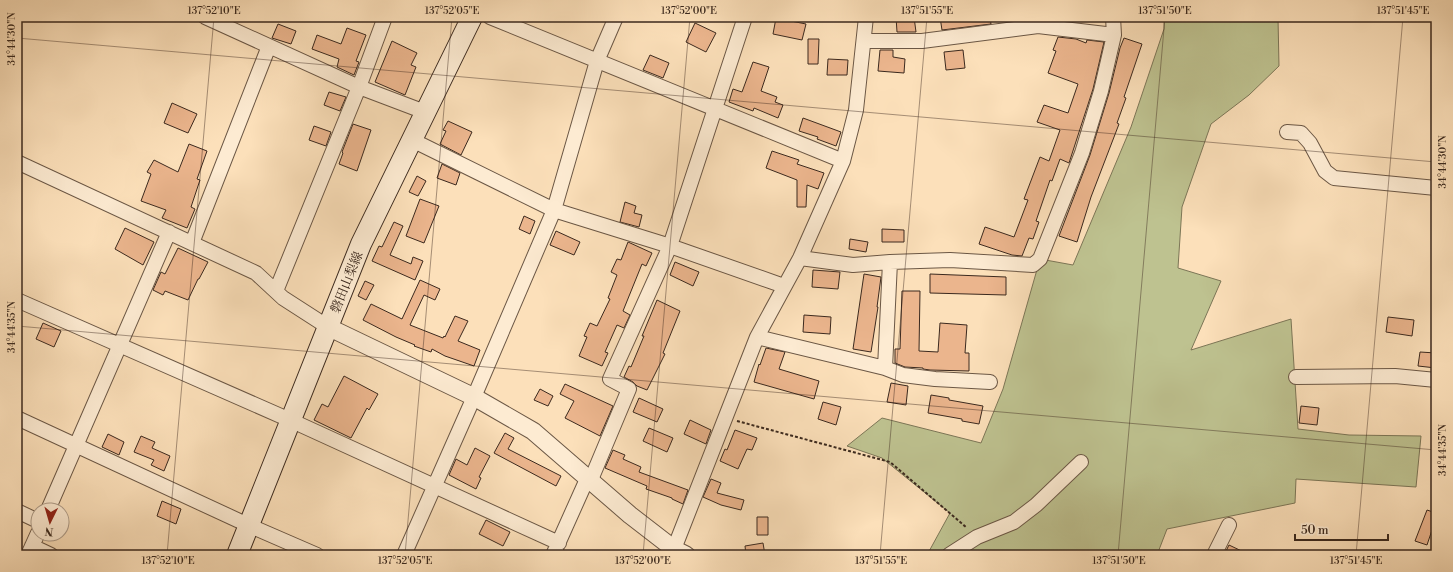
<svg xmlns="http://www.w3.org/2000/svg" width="1453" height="572" viewBox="0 0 1453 572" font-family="'Libre Bodoni','Noto Serif JP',serif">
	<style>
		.green { fill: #bec290; stroke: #7c7657 }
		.building { fill: #ebb58d; stroke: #3b291e }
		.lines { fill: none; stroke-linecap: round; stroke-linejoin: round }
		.minor-casing { stroke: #6b5745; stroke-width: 16 }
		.tertiary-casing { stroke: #6b5745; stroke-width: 19 }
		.secondary-casing { stroke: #3b291e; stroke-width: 22 }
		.path { stroke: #3b291e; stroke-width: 2; stroke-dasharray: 3 2; stroke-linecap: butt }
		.minor { stroke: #fdebd2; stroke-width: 14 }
		.tertiary { stroke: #fdebd2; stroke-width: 17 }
		.secondary { stroke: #fdebd2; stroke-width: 20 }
		.ticks { fill: none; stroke: #3b291e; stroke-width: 1; stroke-opacity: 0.45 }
		.labels { text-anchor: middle; stroke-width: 3; stroke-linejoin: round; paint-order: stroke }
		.street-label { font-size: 13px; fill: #3b291e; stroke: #fdebd2 }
		.neatline { fill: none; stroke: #3b291e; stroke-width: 1.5 }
		.ticks-label { font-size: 10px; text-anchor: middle; fill: #3b291e }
	</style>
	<rect width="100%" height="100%" fill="#fce0ba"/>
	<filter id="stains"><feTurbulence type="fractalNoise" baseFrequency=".005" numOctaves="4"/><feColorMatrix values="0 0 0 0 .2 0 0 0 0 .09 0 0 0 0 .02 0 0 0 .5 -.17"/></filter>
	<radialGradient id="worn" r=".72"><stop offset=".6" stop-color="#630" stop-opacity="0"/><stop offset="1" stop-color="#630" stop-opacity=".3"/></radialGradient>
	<path class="green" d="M1164,17h114v1l1,48 -30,29 -38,29 -29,83 -4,61 43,13 -30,69 100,-31 7,110 51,6 72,1 -5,51 -120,-8 -1,24 -128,26 -10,26h-230l23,-42 -68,-55 -35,-12 35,-28 99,25 22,-54 37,-130 33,6 58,-138 33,-98z"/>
	<path class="building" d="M896,17h18l2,15h-19z
		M940,17h50l1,7 -49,6z
		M776,18l30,6 -4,16 -29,-6z
		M695,23l21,10 -10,19 -20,-10z
		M278,24l18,7 -5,13 -19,-6z
		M347,28l19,7 -10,26 3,1 -5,13 -17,-8 2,-8 -27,-10 5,-14 24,9z
		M1058,37l18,2 10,4 1,-3 17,2 -11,47 -24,74 -9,-4 -8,22 -2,-1 -14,41 3,1 -6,17 -4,-1 -7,18 -10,-1 -33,-11 6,-17 29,10 14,-37 -4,-1 16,-42 9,4 11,-31 -23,-8 7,-17 24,8 10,-29 -30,-11 8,-22 -3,-1z
		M1124,38l18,6 -18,53 2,1 -9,25 2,1 -28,73 -14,45 -18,-6 31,-81 19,-62 11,-45z
		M808,39h11l-1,25h-10z
		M392,41l25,12 -6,12 5,2 -11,28 -30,-13z
		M880,50h13v7l12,2 -1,14 -26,-2z
		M963,50l2,18 -19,2 -2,-18z
		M650,55l19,8 -6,15 -20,-8z
		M828,59l20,1 -1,15h-20z
		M753,62l16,5 -8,24 16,6 -2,5 8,3 -5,13 -24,-10 -1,3 -24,-9 4,-13 9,3z
		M329,92l17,5 -6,14 -16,-6z
		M172,103l25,11 -9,19 -24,-10z
		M803,118l38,14 -5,14 -19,-7 1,-2 -19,-6z
		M448,121l24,11 -11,23 -21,-11 6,-13 -3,-1z
		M353,124l18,6 -14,41 -18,-7 4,-11 -1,-1z
		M314,126l17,6 -5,14 -17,-6z
		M189,144l18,7 -10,28 3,1 -9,27 4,2 -8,19 -25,-10 4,-8 -25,-9 10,-27 -4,-2 7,-12 24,12z
		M772,151l27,9 -2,4 27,9 -6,16 -11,-4 -1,22h-9v-27l-31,-12z
		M442,164l18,9 -4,12 -19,-7z
		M417,176l9,5 -8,15 -9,-4z
		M420,199l19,7 -15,37 -18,-7z
		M625,202l11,4 -2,7 8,2 -3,12 -19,-5z
		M524,216l11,5 -5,13 -11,-5z
		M394,222l9,4 -13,29 21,9 2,-7 10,4 -8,19 -43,-19 7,-15 3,1z
		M125,228l29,14 -11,23 -28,-16z
		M882,229l22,1v12h-22z
		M556,231l24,11 -6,13 -24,-10z
		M850,239l18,3 -2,10 -17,-3z
		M628,242l24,11 -6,13 -4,-2 -19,47 7,4 -6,13 -7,-3 -12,27 3,1 -6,13 -23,-10 8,-19 -3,-1 6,-13 7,3 13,-27 -2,-1 9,-23 -6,-3 6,-13 4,1z
		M178,248l30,14 -9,17h-1l-10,21 -23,-9 -2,4 -10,-5 8,-18 4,2z
		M675,262l24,10 -6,14 -23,-11z
		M813,270l27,2 -2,17 -26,-2z
		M864,274l17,3 -4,30h1l-7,45 -18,-3z
		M930,274l76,3v18l-76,-2z
		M420,280l20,9 -5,11 -11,-5 -14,30 33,13 1,-2 1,1 10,-21 13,5 -10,20 22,9 -6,16 -29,-10 -13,-7 -1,3 -17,-6 1,-1 -19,-8 -33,-17 8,-16 31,15z
		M365,281l9,4 -8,15 -8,-4z
		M902,291h18l-1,60 19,1 2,-29 27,2 -2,28h4v18l-39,-1 -7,-1v-1l-18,-1 -10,-4v-14h5z
		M657,300l23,11 -17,42 2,1 -18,36 -10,-4 -4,-4 -9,-5 5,-11 2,1 13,-31h-2z
		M804,315l27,2 -1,17 -27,-2z
		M1388,317l26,3 -2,16 -26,-4z
		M43,323l18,8 -7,16 -18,-8z
		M766,348l19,4 -6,17 40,12 -5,18 -60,-17 5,-18 1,1z
		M1420,352l16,1v15l-18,-2z
		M344,376l34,18 -9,16 -2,-2 -16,30 -37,-18 8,-16 6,3z
		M891,383l17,3 -2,19 -19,-3z
		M565,384l48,22 -13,30 -35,-18 9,-17 -14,-7z
		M540,389l13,7 -5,10 -14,-6z
		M931,395l18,3v2l34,6 -4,18 -17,-3v-2l-34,-6z
		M639,398l24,11 -6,13 -24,-10z
		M823,402l18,5 -5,18 -18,-6z
		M1301,406l18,2 -2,17 -18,-2z
		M690,420l21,10 -5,14 -22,-10z
		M649,428l24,10 -6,14 -24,-11z
		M735,430l22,8 -5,12 -5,-1 -9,20 -18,-8 5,-12 2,1z
		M505,433l9,5 -6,11 53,27 -5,10 -62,-33z
		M108,434l16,8 -5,13 -17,-8z
		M141,436l14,6 -3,6 18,8 -6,15 -13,-6 3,-5 -20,-8z
		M475,448l15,8 -11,21 2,1 -5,11 -27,-14 7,-16 11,6z
		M613,450l12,5 -2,4 18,8 -2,5 49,18 -5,14 -11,-5v-1l-26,-9 1,-3 -42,-18z
		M711,479l10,4 -4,10 27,7 -3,10 -20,-5 -18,-8z
		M162,501l19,8 -5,15 -19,-8z
		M1427,510l9,3v18l-4,-1 -5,15 -12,-4z
		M757,517h11v18h-11z
		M486,520l24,12 -7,14 -24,-12z
		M763,543l2,12h-19l-1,-9z
		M1229,545l21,10h-26z"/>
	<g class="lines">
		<defs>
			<path id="minor" d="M205,17l154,70 66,25
				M490,17l353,144
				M866,17l-10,93 -13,51 -43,97 -43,79 128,31 18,7 32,4 55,3
				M864,41h58l116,-15 76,9
				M1287,132l14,1 9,10 15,28 9,7 102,10
				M412,140l142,70 116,36 114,40
				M17,162l239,111 27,25 45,29
				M192,243l77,-197
				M800,258l53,7 37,-3 60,-2 83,5 7,-6 42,-106 19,-62 13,-56 -1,-18
				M276,291l83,-204 26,-70
				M17,300l273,120 269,123
				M885,368l5,-106
				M1296,377l99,-1 41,4
				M17,418l231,107 69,30
				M590,482l39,-93 -19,-10 60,-133 75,-229
				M48,510l121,-278
				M17,511l21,10
				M32,546l19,9
				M674,549l83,-212
				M28,555l10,-22
				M404,555l70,-158 80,-187 43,-149 19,-44
				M553,555l34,-76
				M949,555l28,-18 37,-15 22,-17 45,-43
				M1214,555l15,-30"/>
			<path id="tertiary" d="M328,327l146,70 59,34 97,84 44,34 12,6"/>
			<path id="secondary" d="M237,555l124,-311 111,-227"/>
		</defs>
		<use href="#minor" class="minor-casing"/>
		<use href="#tertiary" class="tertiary-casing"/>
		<use href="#secondary" class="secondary-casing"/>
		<path class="path" d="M737,421l153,41 77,66"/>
		<use href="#minor" class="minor"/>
		<use href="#tertiary" class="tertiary"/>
		<use href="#secondary" class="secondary"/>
	</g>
	<path class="ticks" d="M17,38l1419,124M17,326l1419,124M167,555l47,-538M405,555l47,-538M643,555l47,-538M880,555l47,-538M1118,555l47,-538M1356,555l47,-538"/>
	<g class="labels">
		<g class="street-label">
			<text transform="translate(346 282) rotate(-68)" y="5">磐田山梨線</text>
		</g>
	</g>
	<rect width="1453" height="572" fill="none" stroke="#fce0ba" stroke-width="44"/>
	<g transform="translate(50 522) rotate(185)"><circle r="19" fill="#fdebd2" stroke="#af9d8a"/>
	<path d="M0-3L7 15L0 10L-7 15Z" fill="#8f2418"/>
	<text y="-6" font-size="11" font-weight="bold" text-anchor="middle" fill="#3b291e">N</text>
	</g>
	<path d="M1295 534v6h93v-6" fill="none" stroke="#3b291e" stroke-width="2"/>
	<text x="1301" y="534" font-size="12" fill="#3b291e" stroke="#fdebd2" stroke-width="3" paint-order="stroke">50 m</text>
	<rect x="22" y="22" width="1409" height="528" class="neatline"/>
	<g class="ticks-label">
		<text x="214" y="14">137°52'10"E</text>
		<text x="452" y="14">137°52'05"E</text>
		<text x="689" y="14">137°52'00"E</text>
		<text x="927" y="14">137°51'55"E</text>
		<text x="1165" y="14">137°51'50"E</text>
		<text x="1403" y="14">137°51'45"E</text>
		<text transform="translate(11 39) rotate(-90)" y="4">34°44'30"N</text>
		<text transform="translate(1442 162) rotate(-90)" y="4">34°44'30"N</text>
		<text transform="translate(11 327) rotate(-90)" y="4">34°44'35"N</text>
		<text transform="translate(1442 450) rotate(-90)" y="4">34°44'35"N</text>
		<text x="168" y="564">137°52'10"E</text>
		<text x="405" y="564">137°52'05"E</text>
		<text x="643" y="564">137°52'00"E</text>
		<text x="881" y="564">137°51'55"E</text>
		<text x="1119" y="564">137°51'50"E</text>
		<text x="1356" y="564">137°51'45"E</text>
	</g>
	<rect width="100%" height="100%" filter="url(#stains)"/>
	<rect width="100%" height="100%" fill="url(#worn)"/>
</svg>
